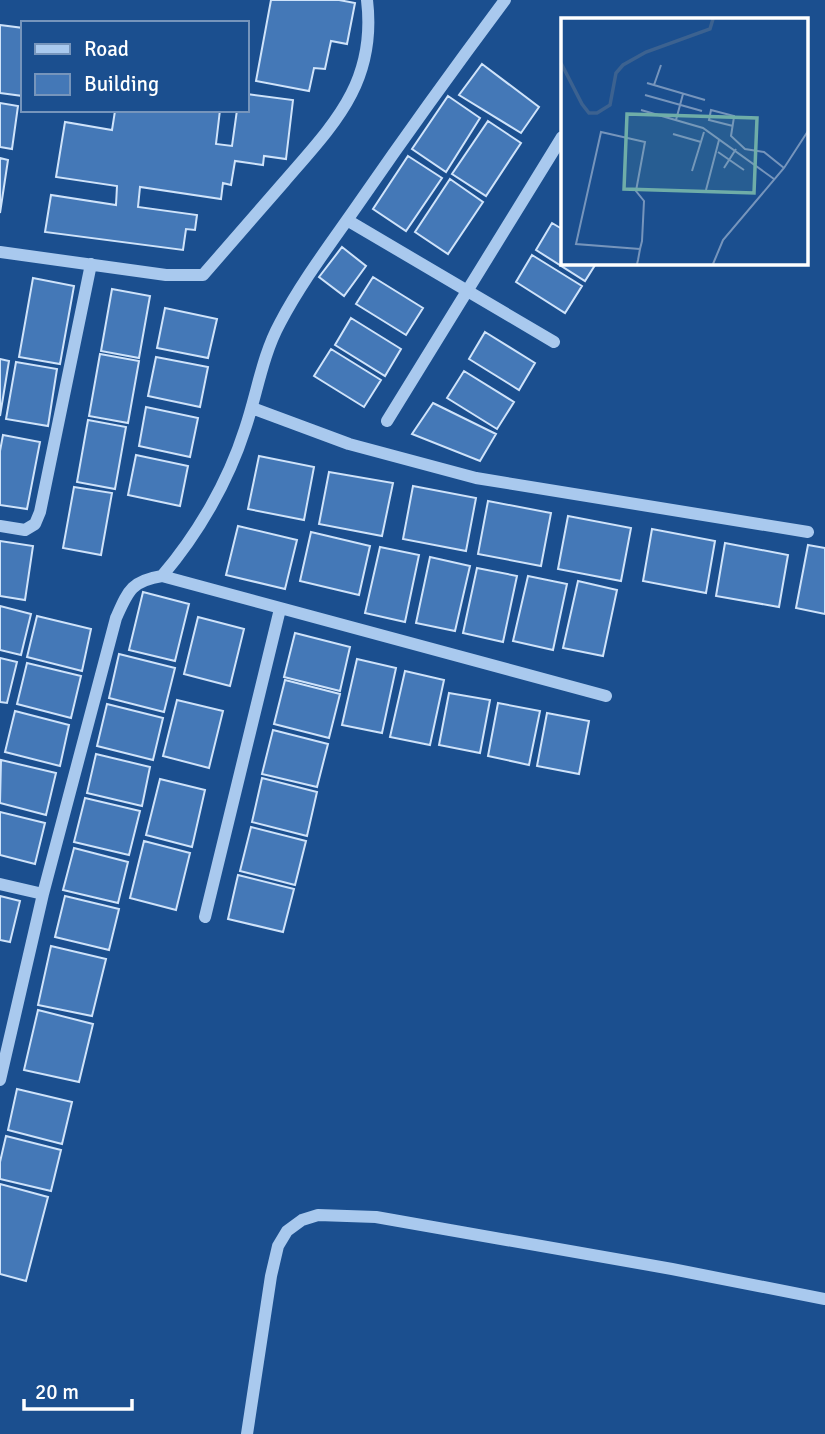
<svg xmlns="http://www.w3.org/2000/svg" width="825" height="1434" viewBox="0 0 825 1434" font-family="Signika,sans-serif">
	<style>
		.building { fill: #4478b7; stroke: #cfe3fa; stroke-width: 2 }
		.lines { fill: none; stroke-linecap: round; stroke-linejoin: round }
		.minor { stroke: #a9c9ee; stroke-width: 12 }
		.inset-river { fill: none; stroke: #3c6290; stroke-width: 3.5 }
		.inset-road { fill: none; stroke: #7695bc; stroke-width: 2 }
		.view { fill: #6fada8; fill-opacity: 0.15; stroke: #6fada8; stroke-width: 3.5 }
		.inset-edge { fill: none; stroke: #fff; stroke-width: 3.5 }
	</style>
	<rect width="100%" height="100%" fill="#1b4f8f"/>
	<path class="building" d="M271,0h68l16,3 -8,41 -16,-3 -6,28 -11,-1 -5,23 -53,-10z
		M0,25l23,3v68l-23,-3z
		M482,64l57,43 -18,26 -62,-38z
		M247,94l46,6 -7,59 -22,-3 -1,9 -28,-4 -4,24 -8,-2 -2,16 -81,-12 -2,20 59,8 -2,15 -9,-1 -3,21 -138,-18 6,-37 65,10 1,-19 -61,-9 9,-55 47,8 3,-19 -5,-1h110l-4,34 16,2 5,-36h10z
		M448,96l32,22 -34,54 -34,-23z
		M0,103l18,3 -6,43 -12,-2z
		M488,121l33,22 -35,53 -34,-22z
		M408,156l34,22 -36,53 -33,-22z
		M0,158l8,2 -8,53z
		M450,179l33,23 -35,52 -33,-22z
		M552,223l10,6v33h35l-12,19 -49,-31z
		M342,247l24,19 -22,30 -25,-19z
		M532,255l50,31 -17,27 -49,-31z
		M373,277l50,31 -17,27 -50,-31z
		M33,278l41,8 -14,78 -41,-7z
		M112,289l38,7 -11,62 -38,-7z
		M165,308l52,11 -9,39 -51,-10z
		M351,318l50,31 -16,27 -50,-31z
		M485,332l50,31 -16,27 -50,-31z
		M331,349l50,31 -17,27 -50,-31z
		M100,354l39,7 -11,62 -39,-7z
		M156,357l52,10 -8,40 -52,-11z
		M0,359l9,2 -9,55z
		M16,362l41,7 -9,57 -42,-7z
		M464,371l50,31 -17,27 -50,-31z
		M433,403l63,31 -16,27 -68,-27z
		M146,407l52,11 -8,39 -51,-11z
		M88,420l38,7 -11,62 -38,-7z
		M3,435l37,7 -13,67 -27,-4v-54z
		M136,455l52,11 -8,40 -52,-11z
		M259,456l55,11 -10,53 -56,-11z
		M329,472l64,11 -11,53 -63,-12z
		M413,486l63,12 -10,53 -63,-12z
		M74,487l38,6 -11,62 -38,-7z
		M488,501l63,12 -10,53 -63,-12z
		M568,516l63,12 -10,53 -63,-12z
		M238,526l59,14 -12,49 -59,-14z
		M652,529l63,12 -9,52 -63,-12z
		M311,532l59,14 -11,49 -59,-14z
		M0,541l33,5 -8,54 -25,-4z
		M725,543l63,12 -9,52 -63,-11z
		M808,545l17,3v66l-29,-6z
		M380,547l39,8 -14,67 -40,-9z
		M430,557l40,9 -15,65 -39,-8z
		M477,568l40,8 -14,66 -40,-9z
		M528,576l39,8 -14,66 -40,-9z
		M578,581l39,9 -14,66 -40,-8z
		M143,592l46,12 -14,57 -46,-11z
		M0,606l31,8 -10,41 -21,-5z
		M37,616l54,13 -9,42 -55,-14z
		M198,617l46,12 -14,57 -46,-12z
		M295,633l55,14 -10,44 -56,-14z
		M119,654l56,14 -11,44 -55,-14z
		M0,658l17,4 -10,41 -7,-1z
		M357,659l39,9 -14,65 -40,-8z
		M27,663l54,13 -10,42 -54,-14z
		M405,671l39,9 -14,65 -40,-8z
		M285,680l55,14 -11,44 -55,-14z
		M449,693l41,7 -10,53 -41,-8z
		M177,700l46,11 -14,57 -46,-12z
		M498,703l42,8 -11,54 -41,-9z
		M107,704l56,14 -10,42 -56,-14z
		M15,711l54,14 -9,41 -55,-14z
		M547,713l42,8 -10,53 -42,-8z
		M273,730l55,14 -11,43 -55,-13z
		M96,754l54,13 -8,39 -55,-13z
		M1,760l55,13 -10,42 -46,-12z
		M262,778l55,14 -10,44 -55,-14z
		M160,779l45,11 -13,57 -46,-12z
		M85,798l55,13 -11,44 -55,-13z
		M0,812l45,11 -10,41 -35,-9z
		M251,827l55,14 -11,44 -55,-14z
		M144,841l46,12 -14,57 -46,-12z
		M74,848l54,14 -10,41 -55,-13z
		M238,875l56,14 -11,43 -55,-13z
		M0,896l20,5 -10,41 -10,-2z
		M65,896l54,13 -10,41 -54,-13z
		M51,946l55,13 -14,57 -54,-11z
		M38,1010l55,14 -14,58 -55,-12z
		M17,1089l55,13 -10,42 -54,-14z
		M6,1136l55,14 -10,41 -51,-12v-17z
		M0,1184l48,13 -22,84 -26,-7z"/>
	<g class="lines">
		<path class="minor" d="M347,220l207,122
			M0,252l166,23h37c27,-31 54,-62 81,-93 49,-57 93,-99 83,-182
			M252,408l97,36 127,34 332,54
			M387,421l175,-284
			M0,526l25,4 10,-6 5,-12 51,-248
			M162,576l444,120
			M0,884l43,10
			M205,917l75,-308
			M0,1080l43,-186 73,-276c12,-27 15,-37 46,-42 36,-42 66,-94 83,-147 12,-35 17,-73 35,-106 22,-42 52,-81 79,-120 47,-68 96,-136 146,-203
			M247,1434l24,-158 7,-30 9,-15 15,-11 16,-5 58,2 296,52 153,30"/>
	</g>
	<g transform="translate(561 18)">
		<rect width="247" height="247" fill="#1b4f8f"/>
		<path class="inset-river" d="M0,45l21,41 7,9h8l13,-8 6,-32 7,-8 23,-13 64,-23 3,-10"/>
		<path class="inset-road" d="M86,65l58,17M93,67l7,-20M84,77l57,16M80,92l62,18 71,51M115,102l7,-26M172,108l-24,-6 2,-10 23,6v1l-3,19 14,13 19,3 20,16M112,116l28,8M157,134l26,18M163,150l12,-19M131,153l12,-39M145,172l13,-50M76,246l1,-4 2,-11 2,-8 2,-40 -8,-10 9,-49 -44,-10 -25,112 64,5M152,246l10,-24 61,-72 24,-37"/>
		<path class="view" d="M66,96l130,4 -3,75 -130,-4z"/>
		<rect width="247" height="247" class="inset-edge"/>
	</g>
	<rect x="21" y="21" width="228" height="91" fill="#1b4f8f" stroke="#7695bc" stroke-width="2"/>
	<rect x="35" y="44" width="35" height="10" fill="#a9c9ee" stroke="#7695bc" stroke-width="2"/>
	<text x="84" y="56" font-size="21" fill="#ffffff">Road</text>
	<rect x="35" y="74" width="35" height="21" fill="#4478b7" stroke="#7695bc" stroke-width="2"/>
	<text x="84" y="91" font-size="21" fill="#ffffff">Building</text>
	<path d="M24 1399v10h108v-10" fill="none" stroke="#ffffff" stroke-width="3.5"/>
	<text x="35" y="1399" font-size="21" fill="#ffffff" stroke="#1b4f8f" stroke-width="5" paint-order="stroke">20 m</text>
</svg>
